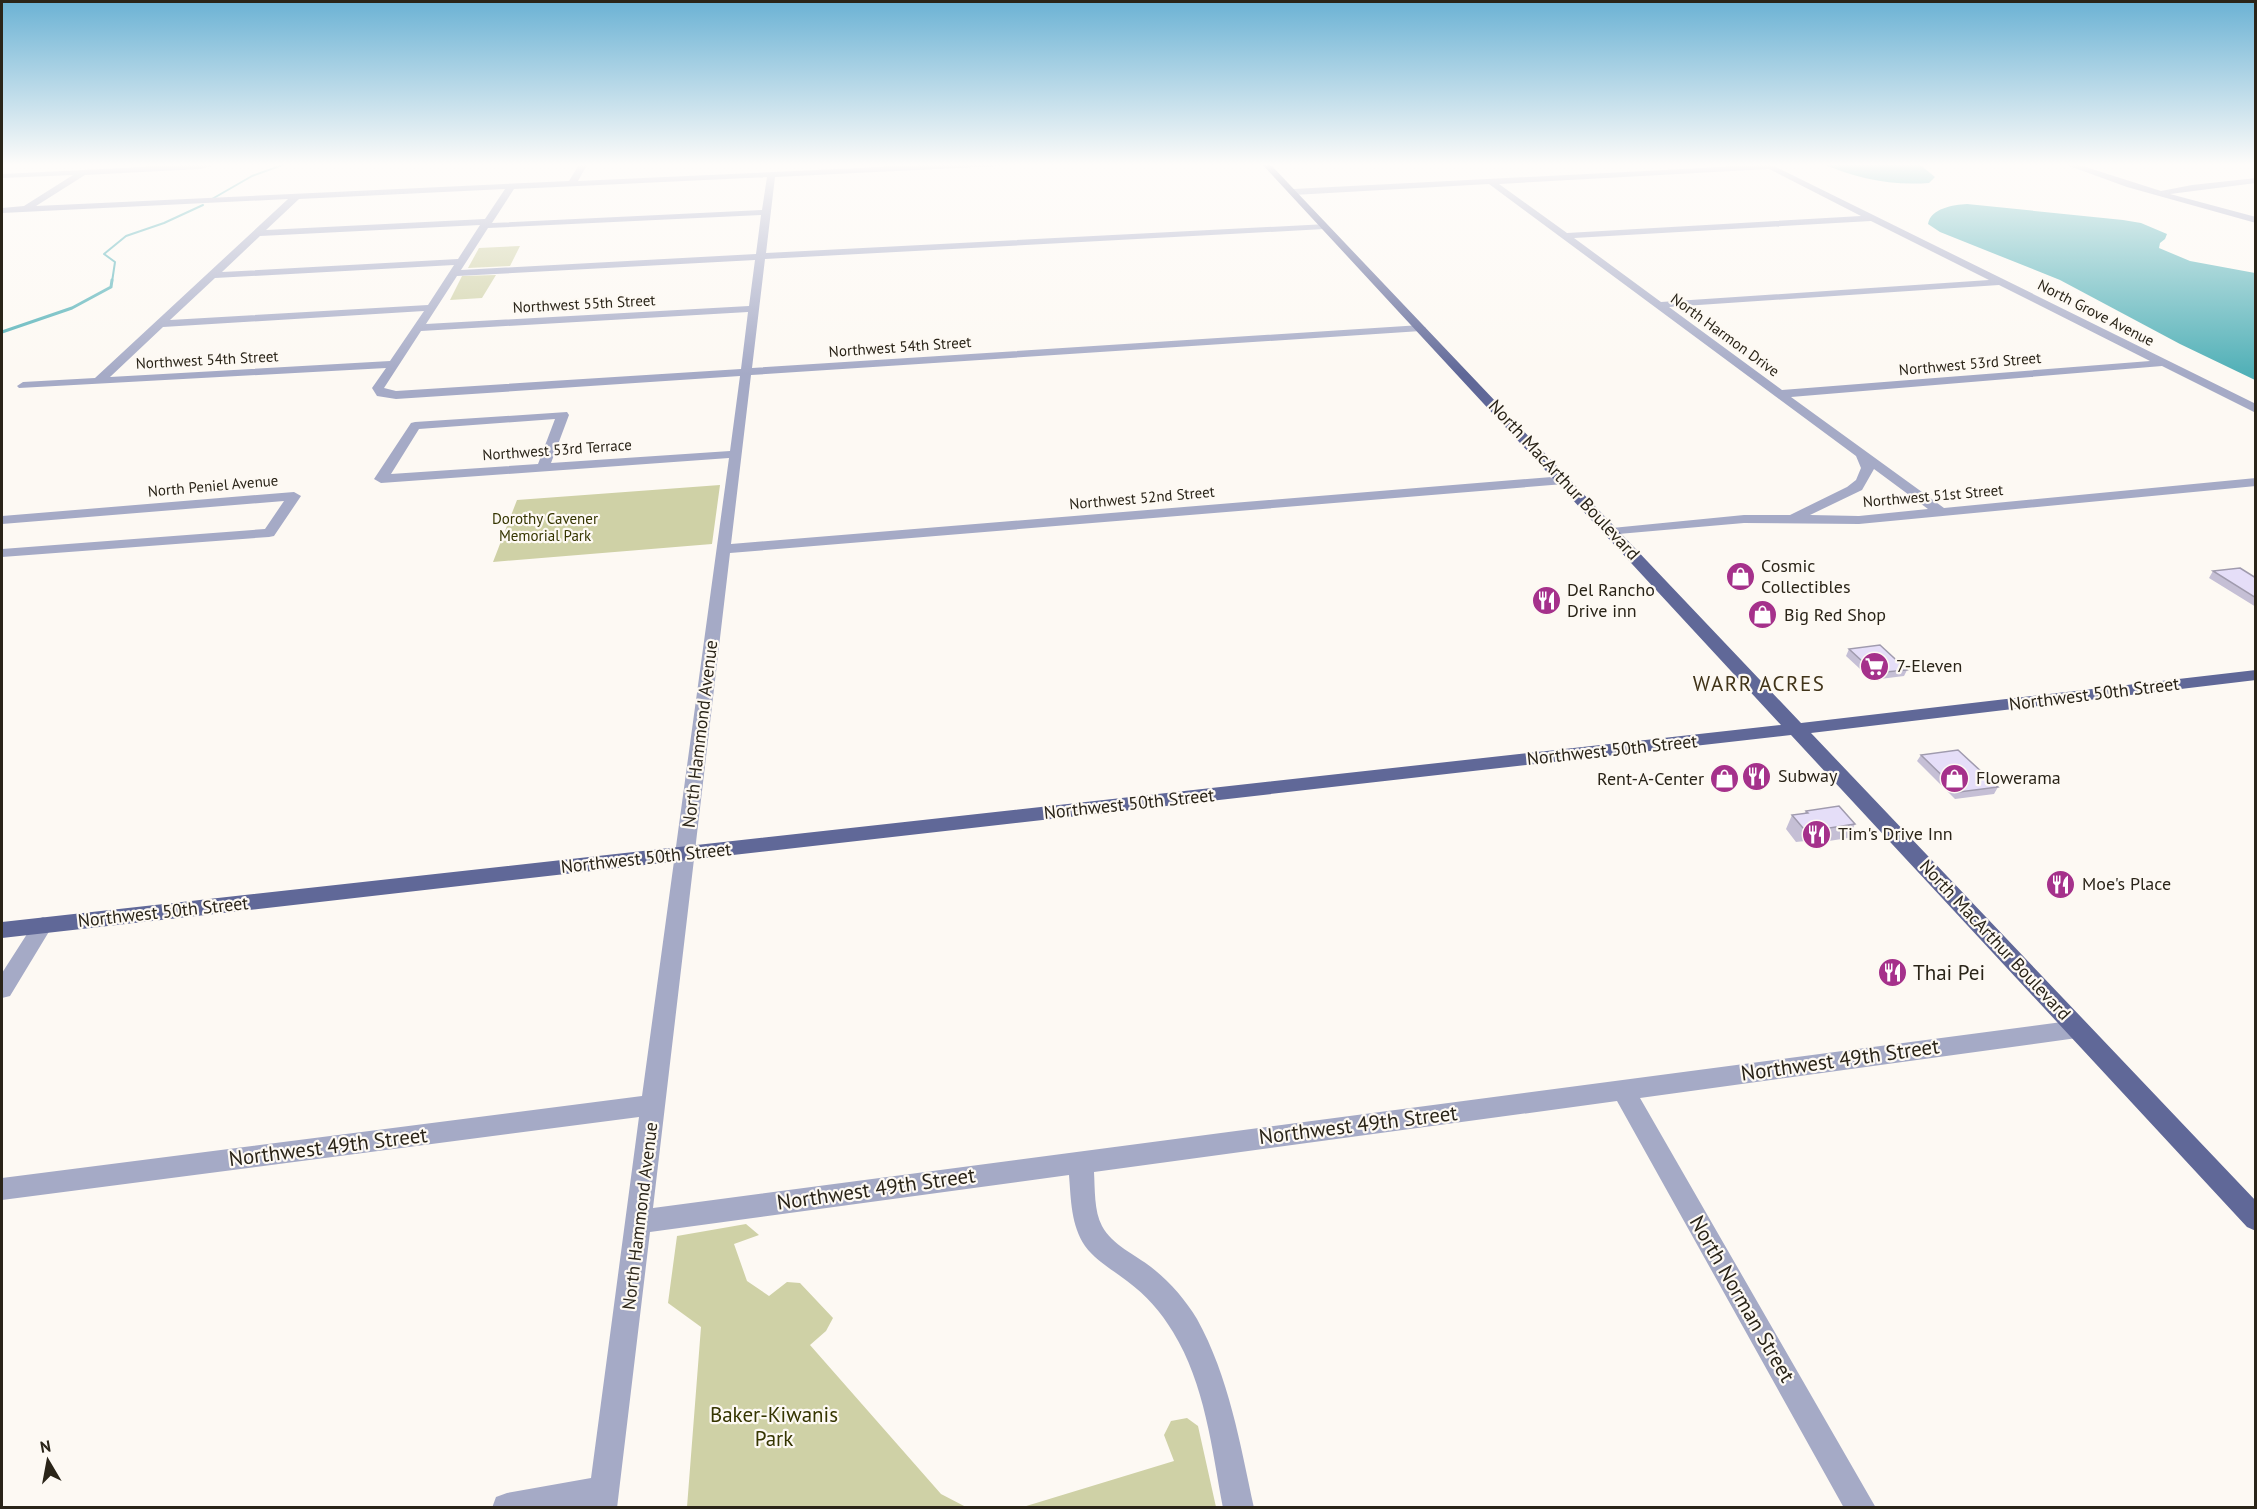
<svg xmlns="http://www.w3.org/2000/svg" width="2257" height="1509" viewBox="0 0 2257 1509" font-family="'PT Sans',sans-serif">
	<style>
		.green { fill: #cfd1a6 }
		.water { fill: #51b0b7 }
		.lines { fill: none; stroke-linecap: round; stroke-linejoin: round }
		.stream-far1 { stroke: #51b0b7; stroke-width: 2 }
		.stream { stroke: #51b0b7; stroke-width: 3 }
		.minor { fill: #a5aac6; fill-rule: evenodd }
		.major { fill: #606898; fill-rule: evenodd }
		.wall { fill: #c5bfd5 }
		.building { fill: #e5def8; stroke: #a09bae; stroke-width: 1.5 }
		.labels { text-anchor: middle; stroke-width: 4.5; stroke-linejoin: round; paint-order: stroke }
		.far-street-label { font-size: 15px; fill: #2a2418; stroke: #fdf9f3 }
		.far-park-label { font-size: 15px; fill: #353500; stroke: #fdf9f3 }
		.street-label { font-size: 18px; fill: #2a2418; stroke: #fdf9f3 }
		.poi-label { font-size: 18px; fill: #2a2418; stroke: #fdf9f3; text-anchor: start }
		.quarter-label { font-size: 21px; letter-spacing: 1.5px; fill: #413419; stroke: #fdf9f3 }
		.near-poi-label { font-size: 21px; fill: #2a2418; stroke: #fdf9f3; text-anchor: start }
		.near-street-label { font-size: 21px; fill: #2a2418; stroke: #fdf9f3 }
		.near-park-label { font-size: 21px; fill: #353500; stroke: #fdf9f3 }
	</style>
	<rect width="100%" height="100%" fill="#fdf9f3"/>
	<path class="green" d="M520,246l-10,20 -42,2 11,-20z
		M496,275l-14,23 -32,2 12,-24z
		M720,485l-8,59 -219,18 24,-62z
		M746,1224l13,11 -25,9 13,37 22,15 18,-14 13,1 33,35 -7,13 -16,14 131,149 25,13h-279l14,-180 -33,-24 9,-67z
		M1187,1418l11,8 18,81h-193l151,-46 -10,-26 7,-14z"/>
	<path class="water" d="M1820,163h98l17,14 -6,6c-39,3 -73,-5 -109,-20z
		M1967,204l156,16 18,3 26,11 -2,5 -5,4 -1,5 31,13 65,12v107l-75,-36 -120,-64 -120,-48 -12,-8c3,-16 25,-19 39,-20z"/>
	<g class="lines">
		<path class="stream-far1" d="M212,199l40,-23 36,-13
			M112,282l3,-20 -11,-8 22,-18 38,-13 39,-18"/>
		<path class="stream" d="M2,332l70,-24 39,-21 1,-7"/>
		<path class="minor" d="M224,163l-24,6 -115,6 -49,31 533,-25 11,-18h8l-10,18 390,-18h55l-4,2 -244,12 -9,76 561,-29v4l-3,1 -559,30 -13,109 669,-43 5,3 -5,3 -670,44 -20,169 833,-68 7,4 -7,4 -834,69 -77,655 1424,-188 8,3 3,6 -3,6 -8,3 -437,60 236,410h-32l-227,-407 -523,71c1,17 0,39 8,54 10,19 34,29 49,41 18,14 34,32 46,52 32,58 43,124 57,189h-31c-11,-59 -18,-124 -50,-176 -12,-20 -27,-37 -46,-51 -14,-11 -31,-20 -42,-35 -14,-21 -14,-46 -16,-71l-419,57 -33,276h-125l4,-11 11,-4 84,-15 48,-361 -637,83v-22l640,-82 87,-638 -348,25 -7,-4 37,-56 4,-1 152,-10 2,3 -18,48 179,-12 10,-75 -344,23 -19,-3 -5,-8 14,-20 -367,20 -2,-2 6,-4 72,-4 193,-179 -286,14v-5l22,-2 49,-31 -71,3v-4zM767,177l-5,33 -270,13 22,-34zM505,189l-20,30 -219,11 33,-31zM761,215l-5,39 -295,16 27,-42zM480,225l-22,34 -236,13 38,-36zM755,260l-6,46 -323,18 31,-48zM454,265l-26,40 -258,15 45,-42zM424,311l-34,50 -280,16 53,-50zM748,312l-7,57 -345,22 -12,-3 37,-57zM555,419l-17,45 -147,10 28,-45z
			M1758,163h10l488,241v9l-94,-47 -371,31 153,111 312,-30v8l-397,38 -115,-1 -137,12 -2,-3 7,-4 132,-13h46l57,-28 9,-7 5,-12 -5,-12 -367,-272 -196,11 -4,-3 4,-3 467,-24zM1769,169l92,47 -294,17 -68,-49zM1871,221l118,59 -328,22 -87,-64zM1999,285l151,76 -368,29 -113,-83zM1874,469l54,40 -69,7 -49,-1 52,-25z
			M2061,163h12l88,28 31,-6 64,-7v5l-86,11 86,23v6l-129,-36z
			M2246,163h10v4z
			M294,492l7,4 -27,40 -5,1 -267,20v-8l263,-20 19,-28 -282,23v-8z
			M43,917l7,3 3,5 -43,71 -8,2v-25l34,-53z"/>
		<path class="major" d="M1261,163h8l532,560 455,-53v10l-445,53 445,468v30l-9,-4 -456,-492 -1789,203v-16l1779,-197z"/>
	</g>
	<path class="wall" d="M2213,571l43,7v29l-47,-29z
		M1849,649l58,21 -3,6 -32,4 -26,-24z
		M1921,755l77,32 -4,7 -39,5 -38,-38z
		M1806,811l49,13 -7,14 -32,5 -2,-3 -18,2 -10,-13 6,-14 12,-1z"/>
	<path class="building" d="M2240,568l16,10v20l-43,-27z
		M1880,645l27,25 -32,3 -26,-24z
		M1958,750l40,37 -39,5 -38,-37z
		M1839,806l16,18 -32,5 -3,-3 -17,2 -11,-13 16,-2 -2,-2z"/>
	<linearGradient id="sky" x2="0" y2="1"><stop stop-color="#6bb2d4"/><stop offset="0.44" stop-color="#fefcfa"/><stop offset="1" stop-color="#fefcfa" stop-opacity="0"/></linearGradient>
	<rect width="2257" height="374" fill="url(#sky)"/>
	<defs>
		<symbol id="shop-disc" viewBox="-11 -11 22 22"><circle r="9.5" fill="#a5318b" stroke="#fdf9f3"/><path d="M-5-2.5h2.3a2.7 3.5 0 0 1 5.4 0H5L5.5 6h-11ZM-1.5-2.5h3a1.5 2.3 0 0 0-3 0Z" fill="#fff"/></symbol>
		<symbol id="restaurant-disc" viewBox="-11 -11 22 22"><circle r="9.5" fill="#a5318b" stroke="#fdf9f3"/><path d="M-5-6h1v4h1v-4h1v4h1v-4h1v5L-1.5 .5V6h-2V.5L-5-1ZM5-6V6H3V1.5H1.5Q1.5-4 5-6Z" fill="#fff"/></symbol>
		<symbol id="supermarket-disc" viewBox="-11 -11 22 22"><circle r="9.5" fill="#a5318b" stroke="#fdf9f3"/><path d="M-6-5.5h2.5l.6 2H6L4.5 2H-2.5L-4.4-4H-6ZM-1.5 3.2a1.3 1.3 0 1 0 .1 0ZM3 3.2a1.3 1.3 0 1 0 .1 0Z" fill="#fff"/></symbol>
	</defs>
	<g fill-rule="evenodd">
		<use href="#shop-disc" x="1724" y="560" width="33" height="33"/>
		<use href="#restaurant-disc" x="1530" y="584" width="33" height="33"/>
		<use href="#shop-disc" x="1746" y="598" width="33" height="33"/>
		<use href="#supermarket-disc" x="1858" y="650" width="33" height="33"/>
		<use href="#restaurant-disc" x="1740" y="760" width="33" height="33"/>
		<use href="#shop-disc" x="1938" y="762" width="33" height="33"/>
		<use href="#shop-disc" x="1708" y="762" width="33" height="33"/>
		<use href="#restaurant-disc" x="1800" y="818" width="33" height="33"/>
		<use href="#restaurant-disc" x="2044" y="868" width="33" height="33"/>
		<use href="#restaurant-disc" x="1876" y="956" width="33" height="33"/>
	</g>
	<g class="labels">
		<g class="far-street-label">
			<text transform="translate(584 304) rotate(-3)" y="5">Northwest 55th Street</text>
			<text transform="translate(2096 313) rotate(27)" y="5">North Grove Avenue</text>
			<text transform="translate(1725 335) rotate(36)" y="5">North Harmon Drive</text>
			<text transform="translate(900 347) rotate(-4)" y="5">Northwest 54th Street</text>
			<text transform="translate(207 360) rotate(-3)" y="5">Northwest 54th Street</text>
			<text transform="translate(1970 364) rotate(-5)" y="5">Northwest 53rd Street</text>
			<text transform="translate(557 450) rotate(-4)" y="5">Northwest 53rd Terrace</text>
			<text transform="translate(213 486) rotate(-5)" y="5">North Peniel Avenue</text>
			<text transform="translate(1933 496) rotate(-5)" y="5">Northwest 51st Street</text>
			<text transform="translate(1142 498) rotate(-5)" y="5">Northwest 52nd Street</text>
		</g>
		<g class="far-park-label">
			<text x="545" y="524">Dorothy Cavener<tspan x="545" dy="17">Memorial Park</tspan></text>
		</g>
		<g class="street-label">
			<text transform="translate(1564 480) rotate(47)" y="6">North MacArthur Boulevard</text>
			<text transform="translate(2094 694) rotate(-7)" y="6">Northwest 50th Street</text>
			<text transform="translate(700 734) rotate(-83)" y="6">North Hammond Avenue</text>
			<text transform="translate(1612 750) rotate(-6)" y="6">Northwest 50th Street</text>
			<text transform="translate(1129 804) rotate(-6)" y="6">Northwest 50th Street</text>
			<text transform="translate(646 858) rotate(-6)" y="6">Northwest 50th Street</text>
			<text transform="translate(163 912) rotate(-6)" y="6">Northwest 50th Street</text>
			<text transform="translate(1995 940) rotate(47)" y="6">North MacArthur Boulevard</text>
			<text transform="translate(640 1216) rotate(-83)" y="6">North Hammond Avenue</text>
		</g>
		<g class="poi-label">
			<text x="1761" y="572">Cosmic<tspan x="1761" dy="21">Collectibles</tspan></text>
			<text x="1567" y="596">Del Rancho<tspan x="1567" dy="21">Drive inn</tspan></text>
			<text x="1784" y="621">Big Red Shop</text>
			<text x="1896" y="672">7-Eleven</text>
			<text x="1778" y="782">Subway</text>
			<text x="1976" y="784">Flowerama</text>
			<text x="1704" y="785" text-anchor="end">Rent-A-Center</text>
			<text x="1838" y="840">Tim's Drive Inn</text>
			<text x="2082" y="890">Moe's Place</text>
		</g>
		<g class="quarter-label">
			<text x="1759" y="691">WARR ACRES</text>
		</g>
		<g class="near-poi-label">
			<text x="1913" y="980">Thai Pei</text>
		</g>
		<g class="near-street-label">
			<text transform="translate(1840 1060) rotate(-8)" y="7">Northwest 49th Street</text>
			<text transform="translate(1358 1125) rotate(-7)" y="7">Northwest 49th Street</text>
			<text transform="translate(328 1147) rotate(-7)" y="7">Northwest 49th Street</text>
			<text transform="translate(876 1189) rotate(-8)" y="7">Northwest 49th Street</text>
			<text transform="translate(1742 1299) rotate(60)" y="7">North Norman Street</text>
		</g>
		<g class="near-park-label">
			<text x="774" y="1422">Baker-Kiwanis<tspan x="774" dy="24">Park</tspan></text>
		</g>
	</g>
	<rect width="2257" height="1509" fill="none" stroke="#2a2418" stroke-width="6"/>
	<g transform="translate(48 1461) rotate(350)" stroke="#fdf9f3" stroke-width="4.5" paint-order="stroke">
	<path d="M0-4.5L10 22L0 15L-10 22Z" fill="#2a2418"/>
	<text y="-9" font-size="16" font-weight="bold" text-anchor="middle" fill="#2a2418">N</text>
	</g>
</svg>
